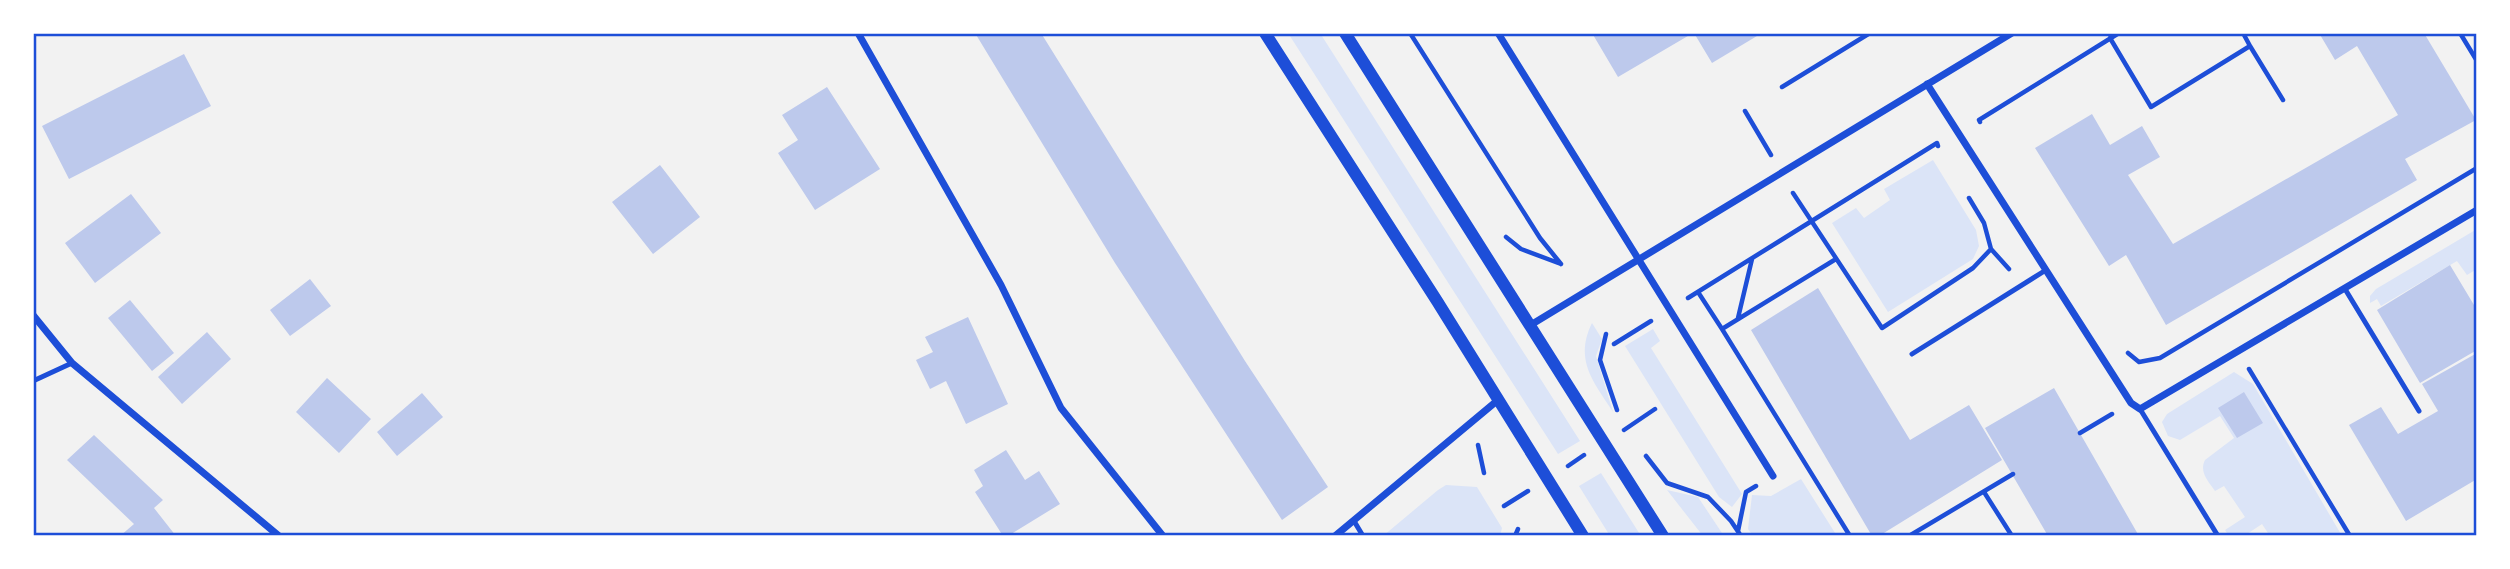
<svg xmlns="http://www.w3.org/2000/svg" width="2510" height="569" viewBox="0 0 2510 569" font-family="Rubik,sans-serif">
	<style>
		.green { fill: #dbe4f7 }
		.building { fill: #bdc9ec }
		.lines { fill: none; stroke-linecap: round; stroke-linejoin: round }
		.path { stroke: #1d4ed8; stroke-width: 4.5 }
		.service { stroke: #1d4ed8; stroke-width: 5 }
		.minor { stroke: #1d4ed8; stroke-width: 7 }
		.tertiary { stroke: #1d4ed8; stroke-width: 12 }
		.neatline { fill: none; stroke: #1d4ed8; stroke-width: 2.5 }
	</style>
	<rect width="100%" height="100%" fill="#f2f2f2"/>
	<path class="green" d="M1288,33h32l260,408 -22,13z
		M1933,160l43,70 3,16 -6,13 -85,53 -56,-89 24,-15 8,10 26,-18 -6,-11z
		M2477,229v40l-10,6 -10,-14 -76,45 -4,-7 -7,4v-7l6,-7z
		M1592,323l10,16 -6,17 17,56c-20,-31 -39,-52 -21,-89z
		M1653,329l7,12 -9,7 91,146 -10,13 -13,-10 -94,-151z
		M2234,372l19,12 89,152h-72l-8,-12 -18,12h-15l-4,-6 20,-13 -21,-31 -9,5c-7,-10 -16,-19 -10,-31l29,-22 -14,-22 -40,24 -12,-4 -6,-14 5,-8z
		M1601,473l40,63h-31l-31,-50z
		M1801,479l36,57h-84l-5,-7 4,-34 19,1z
		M1446,485l31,2 25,41 -2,8h-117l55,-46z
		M1667,490l31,7 26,39h-21z"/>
	<path class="building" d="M975,33h66l204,328 83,126 -46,33 -167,-257z
		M1592,33h101l-75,44z
		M1694,33h68l-50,30z
		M2319,33h105l52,87 -71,39 12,21 -251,145 -40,-70 -17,11 -74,-118 57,-34 18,31 32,-19 18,31 -32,18 45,69 225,-129 -41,-69 -22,14z
		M184,54l27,52 -142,73 -27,-53z
		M827,87l53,82 -65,41 -37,-57 20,-13 -16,-25z
		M660,165l40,52 -47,37 -41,-52z
		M131,194l30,39 -66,50 -30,-40z
		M2450,265l27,45v40l-57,33 -43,-73z
		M310,279l21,27 -41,30 -20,-26z
		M1818,288l92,152 59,-35 33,55 -123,76h-7l-121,-206z
		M130,300l44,53 -22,18 -44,-53z
		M968,317l40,87 -42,20 -20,-43 -16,8 -14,-29 17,-8 -8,-15z
		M207,332l24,27 -49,45 -24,-27z
		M2477,353v126l-71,42 -57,-96 32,-18 17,27 40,-23 -16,-27z
		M327,378l44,41 -32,34 -43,-41z
		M2054,388l85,148h-91l-63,-108z
		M2244,392l19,31 -26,15 -19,-30z
		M422,393l21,24 -46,39 -20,-24z
		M94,435l69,65 -9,8 22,28h-56l14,-12 -67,-64z
		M1006,450l19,30 14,-9 21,33 -52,32h-5l-28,-44 8,-6 -9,-16z"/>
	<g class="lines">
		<path class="path" d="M1410,33l130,205 21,26
			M2460,33l17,28
			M2110,38l41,69 99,-61 -7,-13
			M2250,46l33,54
			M1782,87l88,-54
			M1745,111l26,44
			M1980,122l-1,-2 140,-87
			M1793,193l89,135 91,-60 18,-19 -7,-26 -15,-25
			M1506,237l15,12 40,15
			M1991,249l18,20
			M1836,259l-114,70 128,207
			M1698,292l24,37
			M1688,298l249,-155 1,3
			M1738,318l14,-59
			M1606,334l-6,26 17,50
			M1614,344l37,-23
			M2128,353l11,9 21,-4 317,-190
			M2249,369l101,167
			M1624,430l31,-21
			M2080,433l32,-19
			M1478,445l6,28
			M1646,456l21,27 41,14 23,24 10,15
			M1568,466l16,-11
			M1984,492l28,44
			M1504,506l24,-15
			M1738,531l8,-39 10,-6
			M1515,536l3,-7
			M1909,536l104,-62"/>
		<path class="service" d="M2345,289l74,122
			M1912,354l134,-84
			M33,381l39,-18
			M2140,409l78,127
			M1354,521l9,15"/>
		<path class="minor" d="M858,33l143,252 60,123 102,128
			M1498,33l275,443
			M1927,84l204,319 9,6 337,-199
			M33,315l39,48 207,173
			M1529,326l483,-293
			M1335,536l163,-136"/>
		<path class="tertiary" d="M1265,33l172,268 146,235
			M1345,33l318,503"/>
	</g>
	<rect width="2510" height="569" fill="none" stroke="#ffffff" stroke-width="70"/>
	<rect x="35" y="35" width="2440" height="499" class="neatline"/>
</svg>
